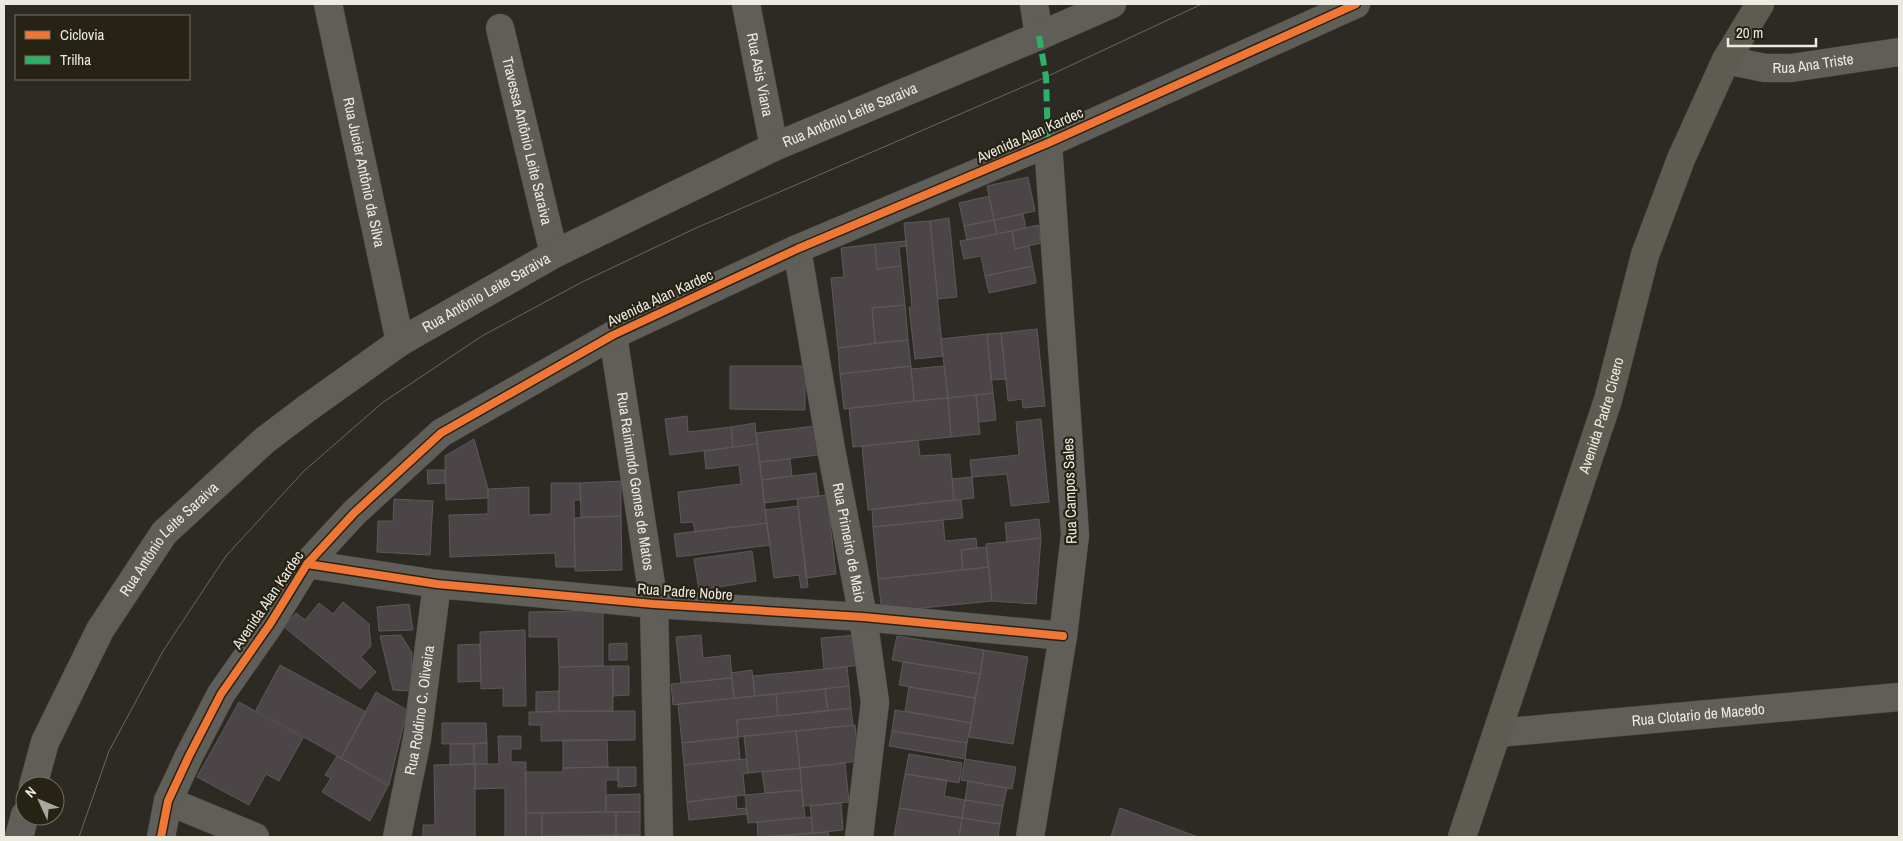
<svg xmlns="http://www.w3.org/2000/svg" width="1903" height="841" viewBox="0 0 1903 841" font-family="'Archivo Narrow',sans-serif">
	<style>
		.building { fill: #4c4547; stroke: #5c5958 }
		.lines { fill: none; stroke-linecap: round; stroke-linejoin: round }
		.street-casing { stroke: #47463f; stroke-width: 29 }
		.secondary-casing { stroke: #47463f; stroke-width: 29 }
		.street { stroke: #605e59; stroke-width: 28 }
		.secondary { stroke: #5e5c52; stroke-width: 28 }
		.tram { stroke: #696864; stroke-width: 1 }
		.quiet { stroke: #2db169; stroke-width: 6; stroke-dasharray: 12 6; stroke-linecap: butt }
		.cycleway-casing { stroke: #262315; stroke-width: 11 }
		.cycleway { stroke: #f07635; stroke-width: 8 }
		.labels { text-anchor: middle; stroke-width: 4.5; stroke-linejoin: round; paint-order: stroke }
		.street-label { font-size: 15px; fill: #eceae1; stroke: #262315 }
	</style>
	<rect width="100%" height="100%" fill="#2c2a23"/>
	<path class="building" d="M1028,177l7,34 -41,9 -7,-34z
		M989,196l5,24 -30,6 -5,-23z
		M1023,214l3,14 -29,6 -3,-14z
		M949,218l8,79 -19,2 -8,-78z
		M994,220l3,14 -30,6 -3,-14z
		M930,221l13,135 -28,3 -6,-52h3l-8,-84z
		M1038,225l3,18 -26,6 -3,-18z
		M1012,231l3,18 14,-3 4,20 -48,10 -4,-20 -17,3 -4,-18z
		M906,241v5l-7,1 2,19 -24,3 -2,-25z
		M875,244l2,25 24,-3 4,39 -33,3 3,35 -37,5 -7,-70 13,-1 -3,-29z
		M1033,266l3,17 -47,10 -4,-17z
		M905,305l3,35 -33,3 -3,-35z
		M1037,329l8,77 -22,2 -1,-9 -14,2 -7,-68z
		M1001,333l5,46 -15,1 -4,-46z
		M987,334l6,59 -45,5 -7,-59z
		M908,340l3,26 -71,8 -2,-26z
		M730,366h75v44l-75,-1z
		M911,366l3,35 -70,8 -4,-35z
		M944,366l4,32 -34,3 -3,-32z
		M993,393l3,27 -17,2 -3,-27z
		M976,395l4,39 -29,3 -3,-39z
		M948,398l3,39 -98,10 -4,-39z
		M687,416l1,16 43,-5 2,20 -63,8 -5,-36z
		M1041,419l8,83 -38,4 -4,-32 -35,3 -2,-17 49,-5 -3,-33z
		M755,423l2,21 -24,3 -2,-20z
		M815,426l3,29 -58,7 -4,-29z
		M474,439l14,50v9l-42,2 -1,-44z
		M918,440l2,16 30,-2 4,46 -86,10 -6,-64z
		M757,444l10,79 -72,9 -2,-10 -12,1 -3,-31 63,-8 -2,-19 -33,4 -2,-18z
		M790,459l2,17 -30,4 -2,-18z
		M427,470h18v13l-17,1z
		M816,473l3,23 -55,7 -2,-23z
		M972,477l2,21 -20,2 -2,-21z
		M621,481v35l-40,1 -1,-34z
		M551,483h29l1,17h-7l1,67h-19l-1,-14 -105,4 -1,-42 39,-1v-25l41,-2v28l22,-1z
		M827,495l9,79 -30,4 -9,-79z
		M394,499l39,2 -3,54 -53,-3 1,-31h15z
		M954,500h7l2,18 -90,9 -1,-18z
		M798,506l10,81 -7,1 -2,-13 -25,3 -9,-68z
		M621,516l1,54 -47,1 -1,-53z
		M1039,519l2,19 -34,4 -2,-19z
		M943,520l2,21 31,-3 1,10 -16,2 2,20 -85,9 -5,-52z
		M767,523l3,22 -93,12 -3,-23z
		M1041,538l-5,66 -44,-3 -6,-57z
		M986,547l3,20 -26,3 -2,-20z
		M752,551l4,30 -57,9 -5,-31z
		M989,567l3,34 -110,11 -4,-33z
		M343,602l26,22 2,22 -10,11 15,15 -16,17 -76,-62 12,-14 9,7 14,-17 14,11z
		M409,604l4,26 -34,1 -2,-24z
		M603,611v55l-44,1 -1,-30h-29v-25z
		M525,630l1,76h-23v-18l-22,1 -1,-57z
		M401,635l11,18 -1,38 -18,-1 -13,-54z
		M701,635l2,23 27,-3 2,23 -51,5 -5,-46z
		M857,635l4,30 -37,4 -3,-31z
		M897,636l87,14 -4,24 -88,-14z
		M627,643v17h-18v-16z
		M480,644l1,37 -23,1v-37z
		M984,650l44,7 -15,87 -44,-7z
		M903,662l77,12 -5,24 -76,-13z
		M280,665l86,47 -25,46 -85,-48z
		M613,666v45h-54v-44z
		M613,666h16v29l-16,1z
		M847,667l2,19 -94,10 -2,-20z
		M752,670l3,26 -21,2 -3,-25z
		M732,678l2,20 -61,7 -2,-21z
		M849,686l2,22 -23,3 -3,-22z
		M909,687l66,11 -4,25 -66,-12z
		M825,689l3,22 -50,5 -2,-22z
		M559,691v20l-23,1v-20z
		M376,692l31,18 -18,75 -48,-27z
		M776,694l2,22 -41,4 1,17 -56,6 -4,-39z
		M239,702l64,36 -24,43 -13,-7 -17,31 -52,-28z
		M851,708l2,17 -115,12 -1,-17z
		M895,710l76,13 -4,20 -75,-12z
		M635,711v29l-94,1v-16h-12v-13z
		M442,723h44l1,20 -45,1z
		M855,725l4,36 -59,7 -4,-37z
		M796,731l4,37 -52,5 -4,-37z
		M892,731l75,12 -2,16 -76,-13z
		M498,736h23v13h-10v13h15v75h-21v-49l-30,1v-25h24z
		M738,737l2,22 -56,6 -2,-22z
		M563,740h44l1,27 -45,1z
		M487,743v21h-13v-20z
		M450,744h24v20l-24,1z
		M909,754l53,9 -3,20 -54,-9z
		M337,756l51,30 -18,35 -48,-29 9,-14 -6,-3z
		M746,759l2,14 -5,1 2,21 -58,7 -3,-37z
		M965,759l51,8 -4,22 -51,-9z
		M845,763l4,39 -46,4 -3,-38z
		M475,764v73h-52v-12h12l-1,-60z
		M608,767h10v13h-12v32l-80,1 -1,-41h38v-4z
		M618,767h18v19l-18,1z
		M800,768l2,22 -37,3 -3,-21z
		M905,774l42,6 -3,16 21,4 -3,18 -63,-10z
		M968,781l39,7 -4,18 -38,-6z
		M802,790l3,27 -57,6 -3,-28z
		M640,794v18h-34v-17z
		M736,796l1,13 9,-1 1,6 -58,6 -2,-18z
		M965,800l38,6 -3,18 -38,-6z
		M841,803l2,27 -30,3 -3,-27z
		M899,808l63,10 -3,19h-54l-11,-1z
		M1120,808l78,29h-87z
		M606,812h10v23l-74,1v-23z
		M616,812h24v23h-24z
		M526,813h16v23h32v1h-48z
		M811,817l2,16 -55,4 -1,-15z
		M962,818l38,6 -2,13h-39z
		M828,832l1,5h-57l41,-4z
		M640,835v2h-53v-1z"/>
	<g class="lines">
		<defs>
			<g id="street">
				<path id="s1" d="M328,4l72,338"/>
				<path id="s2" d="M746,4l28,143"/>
				<path d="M1034,4l5,32"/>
				<path id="s3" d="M500,28l54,226"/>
				<path id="s4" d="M1726,60l39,8h26l108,-16"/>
				<path id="s5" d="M797,249l34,200 32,168 12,85 -16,135"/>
				<path id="s6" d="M613,335l41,269 5,233"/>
				<path d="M307,564l130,20 217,20 209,13 200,19"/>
				<path id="s7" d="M1497,733l402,-36"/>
				<path id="s8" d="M33,786l12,-44 55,-112 64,-97 101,-93 41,-31 94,-67 154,-88 220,-107 265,-111 73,-32"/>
				<path d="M168,801l87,36"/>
				<path d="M19,837l6,-22"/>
				<path d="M161,837l7,-36 21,-45 32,-62 49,-70 37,-60 47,-51 87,-80 172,-98 184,-86 251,-106 308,-139"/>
				<path id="s9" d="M397,837l20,-98 20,-155"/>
				<path d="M1030,837l33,-201 12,-101 -27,-392"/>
			</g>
			<g id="secondary">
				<path id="s10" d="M1462,837l146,-437 37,-145 36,-96 45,-99 34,-56"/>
			</g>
		</defs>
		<use href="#street" class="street-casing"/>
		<use href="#secondary" class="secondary-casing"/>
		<use href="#street" class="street"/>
		<use href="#secondary" class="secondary"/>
		<path class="tram" d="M79,837l30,-86 54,-100 63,-95 78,-85 78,-68 100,-67 100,-54 114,-54 350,-151 156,-73"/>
		<path class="quiet" d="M1039,36l7,41 2,66"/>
		<defs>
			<path id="cycleway" d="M307,564l130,20 217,20 209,13 200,19
				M161,837l7,-36 21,-45 32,-62 49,-70 37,-60 47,-51 87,-80 172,-98 184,-86 251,-106 308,-139"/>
		</defs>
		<use href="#cycleway" class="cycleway-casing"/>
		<use href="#cycleway" class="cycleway"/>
	</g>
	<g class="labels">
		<g class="street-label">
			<text dy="5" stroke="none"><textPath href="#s4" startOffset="88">Rua Ana Triste</textPath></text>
			<text dy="5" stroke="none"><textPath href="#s2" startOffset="72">Rua Asis Viana</textPath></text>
			<text dy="5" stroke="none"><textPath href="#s8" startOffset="1095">Rua Antônio Leite Saraiva</textPath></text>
			<text transform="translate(1030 135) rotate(-24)" y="5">Avenida Alan Kardec</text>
			<text dy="5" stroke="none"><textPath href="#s3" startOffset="116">Travessa Antônio Leite Saraiva</textPath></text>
			<text dy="5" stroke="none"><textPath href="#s1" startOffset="172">Rua Jucier Antônio da Silva</textPath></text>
			<text dy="5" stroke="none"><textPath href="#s8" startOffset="690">Rua Antônio Leite Saraiva</textPath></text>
			<text transform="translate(660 298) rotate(-25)" y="5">Avenida Alan Kardec</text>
			<text dy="5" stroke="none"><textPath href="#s10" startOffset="444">Avenida Padre Cícero</textPath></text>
			<text dy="5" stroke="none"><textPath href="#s6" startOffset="148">Rua Raimundo Gomes de Matos</textPath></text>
			<text transform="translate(1070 491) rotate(-92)" y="5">Rua Campos Sales</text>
			<text dy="5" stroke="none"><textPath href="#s8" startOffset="285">Rua Antônio Leite Saraiva</textPath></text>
			<text dy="5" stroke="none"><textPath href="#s5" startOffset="298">Rua Primeiro de Maio</textPath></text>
			<text transform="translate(685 592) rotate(4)" y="5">Rua Padre Nobre</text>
			<text transform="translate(268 600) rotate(-56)" y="5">Avenida Alan Kardec</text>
			<text dy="5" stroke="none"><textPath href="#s9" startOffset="129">Rua Roldino C. Oliveira</textPath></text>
			<text dy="5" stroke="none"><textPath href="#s7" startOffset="202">Rua Clotario de Macedo</textPath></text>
		</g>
	</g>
	<rect width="1903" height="841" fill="none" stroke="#eceae1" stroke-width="10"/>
	<rect x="15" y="15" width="175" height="65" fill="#262315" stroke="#757367"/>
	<rect x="25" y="31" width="25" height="8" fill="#f07635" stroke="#757367"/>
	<text x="60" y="40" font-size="15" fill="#eceae1">Ciclovia</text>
	<rect x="25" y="56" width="25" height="8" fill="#2db169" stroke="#757367"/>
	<text x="60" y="65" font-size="15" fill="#eceae1">Trilha</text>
	<g transform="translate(40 801) rotate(314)"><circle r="24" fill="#262315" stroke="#757367"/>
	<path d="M0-4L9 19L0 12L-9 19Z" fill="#a9a79e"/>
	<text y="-8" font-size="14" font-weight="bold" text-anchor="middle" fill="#eceae1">N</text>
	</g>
	<path d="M1728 38v8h88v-8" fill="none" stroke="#eceae1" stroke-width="2.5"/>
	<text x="1736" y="38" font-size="15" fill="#eceae1" stroke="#262315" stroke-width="4" paint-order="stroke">20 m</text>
</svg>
